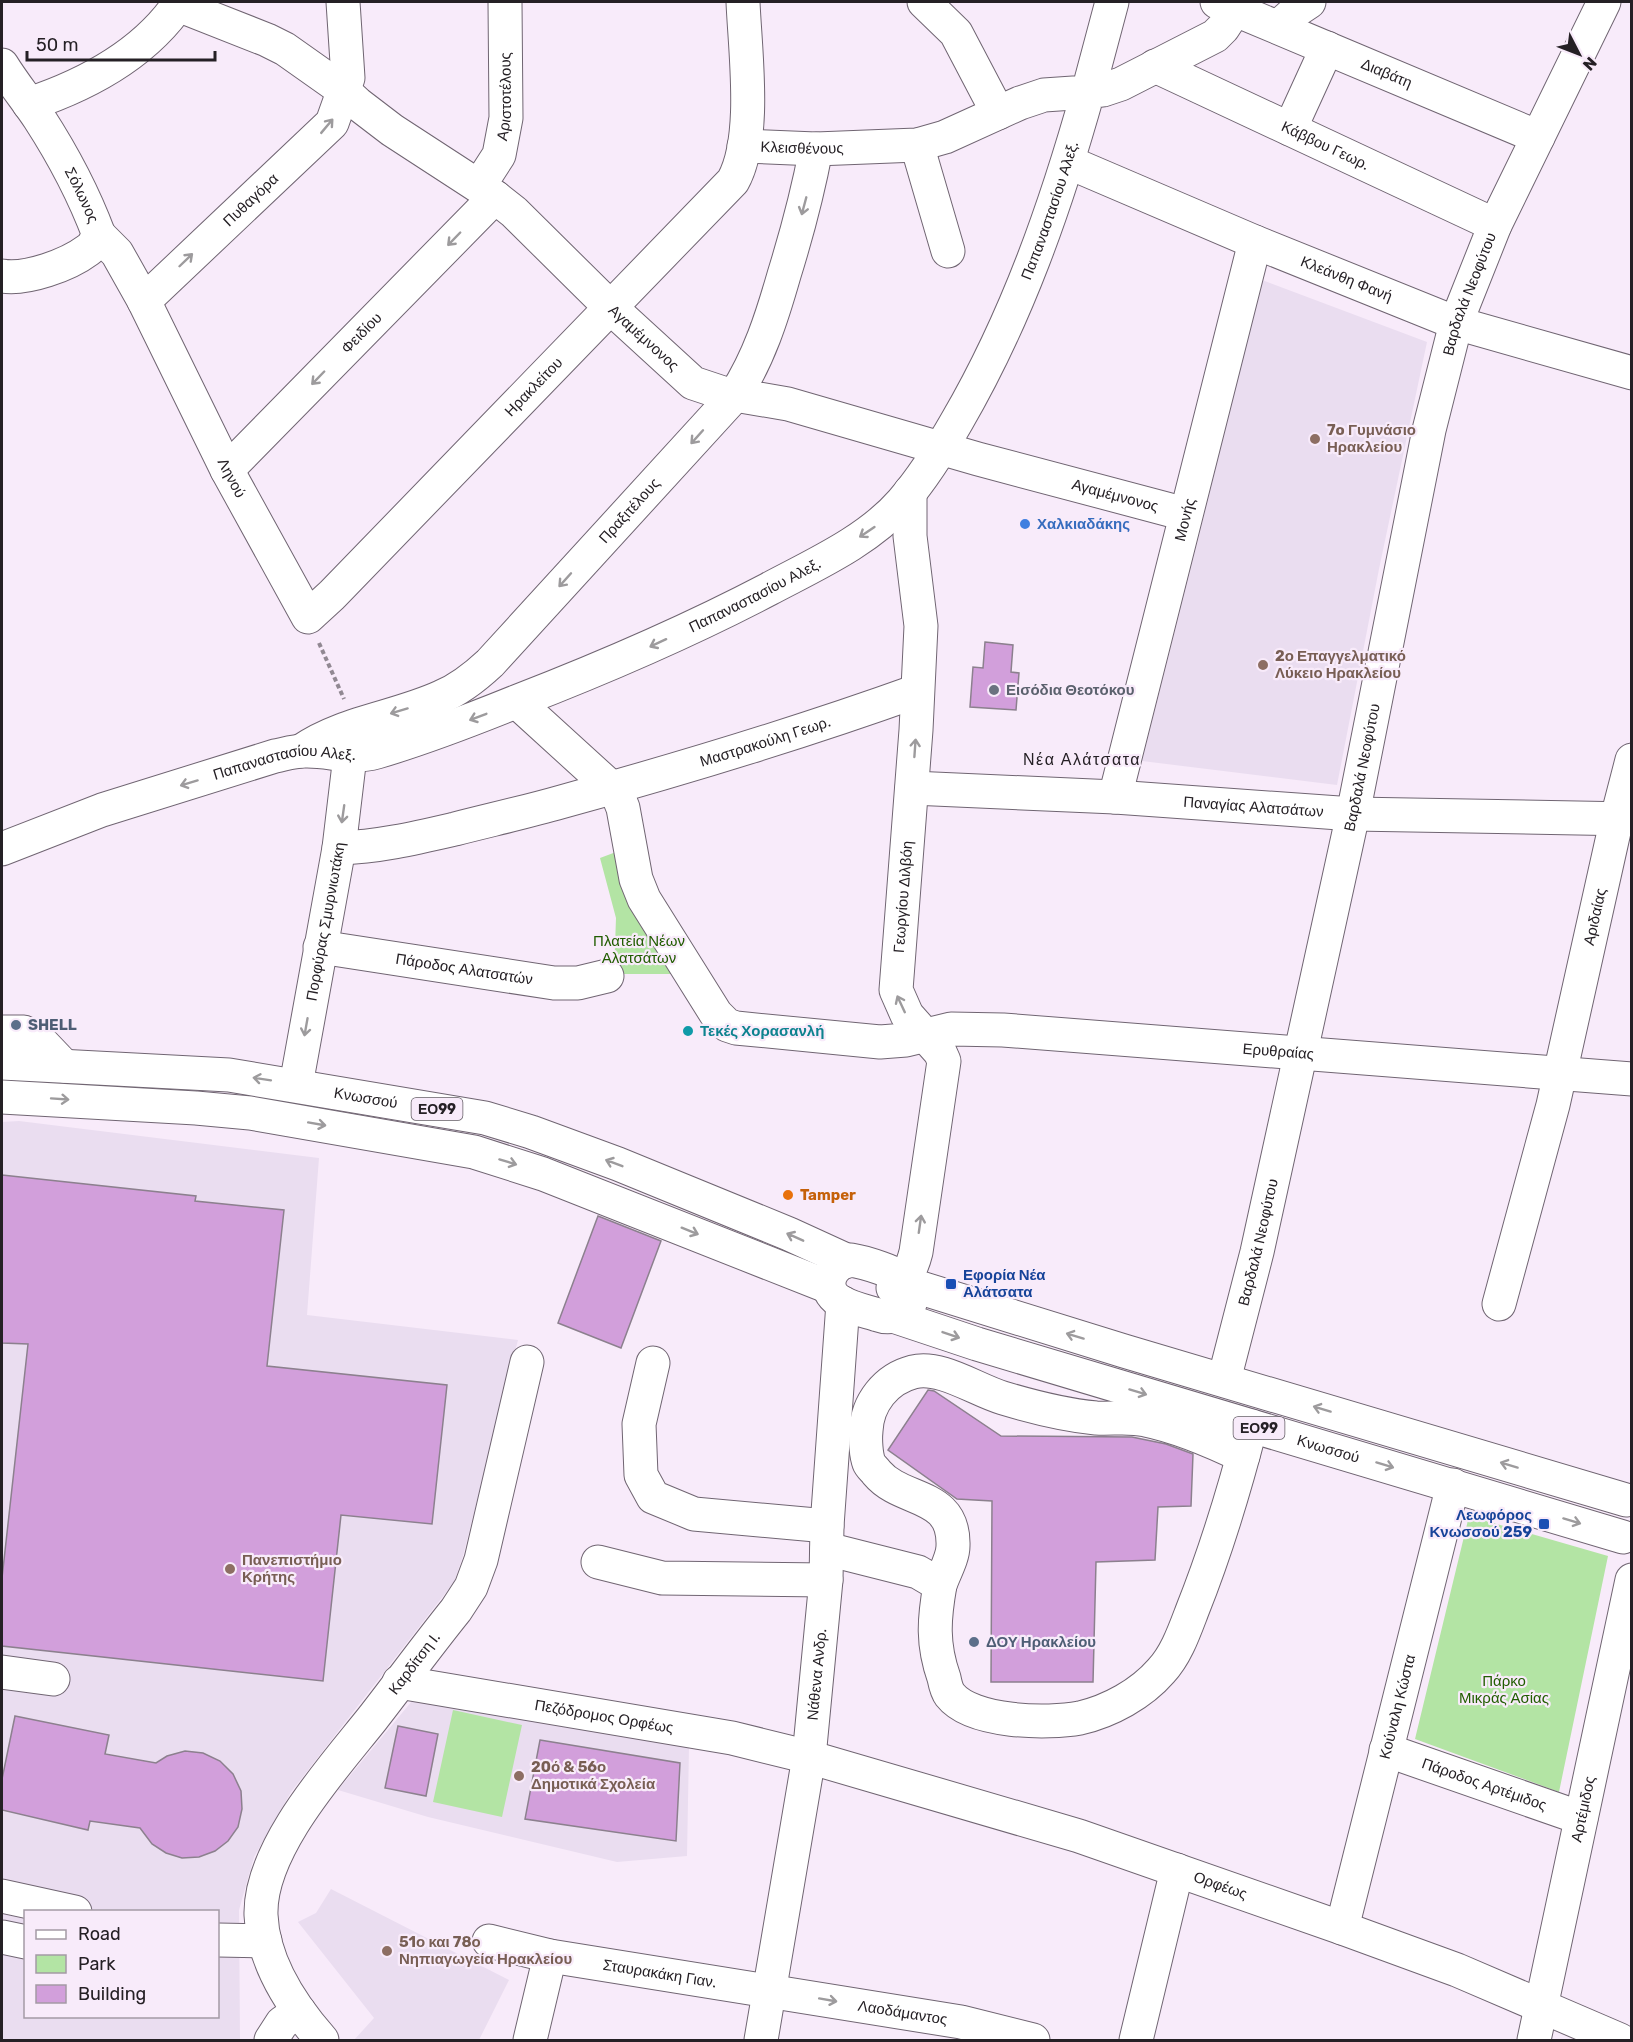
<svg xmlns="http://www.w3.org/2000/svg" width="1633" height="2042" viewBox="0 0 1633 2042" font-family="Rubik,sans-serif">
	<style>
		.education { fill: #eaddf0; fill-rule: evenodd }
		.green { fill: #b3e4a4 }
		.building { fill: #d29fdb; stroke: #8c808e; stroke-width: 1.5 }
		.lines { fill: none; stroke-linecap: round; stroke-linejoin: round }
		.minor-casing { stroke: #706572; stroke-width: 35 }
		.major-casing { stroke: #706572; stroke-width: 35 }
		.path { stroke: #918892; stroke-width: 4; stroke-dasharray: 4.5 3; stroke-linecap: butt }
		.minor { stroke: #fff; stroke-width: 33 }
		.major { stroke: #fff; stroke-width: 33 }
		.oneway { stroke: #9d9b9d }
		.education-dot { fill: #8d6e63; stroke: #f8ebfa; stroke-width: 2 }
		.shop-dot { fill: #3f7fe0; stroke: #f8ebfa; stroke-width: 2 }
		.worship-dot { fill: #6b7280; stroke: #f8ebfa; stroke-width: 2 }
		.service-dot { fill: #5c6f8a; stroke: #f8ebfa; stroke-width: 2 }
		.culture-dot { fill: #0f9aa8; stroke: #f8ebfa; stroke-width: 2 }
		.food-dot { fill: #e8710a; stroke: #f8ebfa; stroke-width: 2 }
		.transit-dot { fill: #1a4fb4; stroke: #f8ebfa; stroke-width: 2 }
		.labels { text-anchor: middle; stroke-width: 4.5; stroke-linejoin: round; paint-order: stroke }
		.shield { fill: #f8ebfa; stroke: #645d65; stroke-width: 1.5 }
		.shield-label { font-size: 14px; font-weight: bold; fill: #252025 }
		.street-label { font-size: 15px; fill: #252025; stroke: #f8ebfa }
		.education-label { font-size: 15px; font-weight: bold; fill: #785e54; stroke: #f8ebfa; text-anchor: start }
		.shop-label { font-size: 15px; font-weight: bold; fill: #366cbe; stroke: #f8ebfa; text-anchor: start }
		.worship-label { font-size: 15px; font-weight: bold; fill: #5b616d; stroke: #f8ebfa; text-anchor: start }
		.park-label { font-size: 15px; fill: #215d01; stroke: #f8ebfa }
		.service-label { font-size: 15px; font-weight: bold; fill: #4e5e75; stroke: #f8ebfa; text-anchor: start }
		.culture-label { font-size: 15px; font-weight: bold; fill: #0d838f; stroke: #f8ebfa; text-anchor: start }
		.food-label { font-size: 15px; font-weight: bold; fill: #c56008; stroke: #f8ebfa; text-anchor: start }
		.transit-label { font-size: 15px; font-weight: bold; fill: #164399; stroke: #f8ebfa; text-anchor: start }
		.neighbourhood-label { font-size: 16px; letter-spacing: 1.5px; fill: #252025; stroke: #f8ebfa }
	</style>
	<rect width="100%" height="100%" fill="#f8ebfa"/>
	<path class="education" d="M1262,280l165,62 -48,227 -42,216 -195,-24 57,-225z
		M19,1121l300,37 -12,157 211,25 -55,216 -9,26 -163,210 -37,65 -15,53 1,130h-238v-918zM26,1912h192v104h-192z
		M412,1701l277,46 -2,109 -70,6 -189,-45 -90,-27z
		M331,1889l178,91 -30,60h-125l20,-22 -76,-96 18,-9z"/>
	<path class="green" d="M624,849l52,117 -5,8h-57l2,-56 -16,-60z
		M1469,1516l139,40 -49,236 -144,-53z
		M453,1710l69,15 -20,92 -69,-15z"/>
	<path class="building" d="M985,642l28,3 -2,27 8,1 -3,37 -46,-3 3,-40 10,1z
		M2,1175l194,21 -1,5 89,9 -17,156 180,19 -15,139 -91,-9 -18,166 -321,-35v-68l26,-234 -26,-1z
		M598,1216l63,25 -40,107 -63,-25z
		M928,1390l6,1 67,45 131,1 34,7 27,10 -2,52 -33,1 -3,53 -59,2 -3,120h-102l1,-181 -35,-2 -69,-49z
		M15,1716l94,19 -4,19 51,9 11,-7 18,-5 18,2 17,8 13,13 8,17 1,18 -4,18 -10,14 -13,10 -16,6 -17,1 -16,-5 -14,-9 -12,-16 -50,-7 -2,9 -86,-20v-31z
		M398,1726l40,8 -12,62 -41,-8z
		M540,1740l140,23 -4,78 -151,-22z"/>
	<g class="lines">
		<defs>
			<g id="minor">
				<path d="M924,2l32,31 42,80"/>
				<path id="s1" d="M1217,2l321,135"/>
				<path id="s2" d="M178,5l89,35 18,9 58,41 15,14 34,26 103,67 19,15 96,95 83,76 30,10 65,11 190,55 207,55"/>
				<path d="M1278,27l19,-17 12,-8"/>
				<path id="s3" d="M2,65c11,18 25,35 37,53 24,37 45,77 60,117 -3,5 -6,12 -11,15 -20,15 -61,30 -86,26"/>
				<path id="s4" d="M1155,66l340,159"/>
				<path d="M29,104c57,-19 116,-50 151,-102"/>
				<path d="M1290,129l37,-81"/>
				<path d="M917,145l31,106"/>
				<path id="s5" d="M744,146l72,3 101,-4 28,-8 75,-34 24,-8 44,-3 24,-90"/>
				<path id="s6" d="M1068,162l187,80 201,81 176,50"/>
				<path id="s7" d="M479,186l20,-31 7,-37 -1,-116"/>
				<path id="s8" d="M99,235l18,18 27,48 83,169 81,147 24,-22 401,-414c24,-43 12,-130 10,-179"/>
				<path id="s9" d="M144,301l188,-178 16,-45 -5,-76"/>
				<path id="s10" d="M227,470l268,-273"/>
				<path id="s11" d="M517,702l100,91 6,15 13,71 8,20 72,115 11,11 9,3 144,14 26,-2 45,-11 52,1 629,49"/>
				<path id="s12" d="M301,751c42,-29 94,-33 140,-54 19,-8 34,-20 49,-34l245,-268c24,-37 37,-78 49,-120 13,-42 24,-83 32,-126"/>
				<path id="s13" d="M912,788l203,9 238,17 279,5"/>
				<path id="s14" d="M1115,797l140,-555"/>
				<path id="s15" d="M339,848c39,-1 77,-10 116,-19 35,-9 71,-17 106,-27 120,-33 239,-69 356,-111"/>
				<path id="s16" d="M2,849l100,-39 173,-54c10,-2 19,-5 29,-5 27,-1 44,9 73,1 48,-14 94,-32 141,-51 85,-33 169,-69 251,-112 45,-24 99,-48 133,-87 22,-25 39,-53 55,-81 60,-103 99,-215 131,-329l15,-2 18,-6 94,-48 8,-8 17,-26"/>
				<path id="s17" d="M320,947l234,36h24l29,-7"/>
				<path d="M2,1032h22l19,12 21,22"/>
				<path id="s18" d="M296,1085l43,-237 11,-92"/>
				<path id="s19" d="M893,1288c14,-10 19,-20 23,-36l28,-191 -4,-9 -33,-37 -11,-25 20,-260 5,-104 -11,-90v-44"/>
				<path id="s20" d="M1499,1304l54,-199 64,-287 15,-58"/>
				<path d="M653,1363l-14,61 2,51 12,22 41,17 133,12"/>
				<path id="s21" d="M1224,1380l33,-128 96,-438 76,-384 27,-107 39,-98 109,-223"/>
				<path d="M827,1549l91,23 22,13c-6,34 -8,59 4,93 1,5 3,13 6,17 22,28 98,29 130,23 30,-7 61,-24 81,-47 15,-16 23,-39 31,-60 24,-60 43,-123 59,-185"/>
				<path d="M598,1562l64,16 164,2"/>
				<path d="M940,1585c4,-12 13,-27 13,-39 2,-54 -51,-43 -76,-73 -2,-3 -7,-7 -8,-10 -3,-8 -4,-23 -3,-32 1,-28 20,-52 47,-59 28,-7 63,18 90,26 30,9 62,17 93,20 16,1 34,-2 50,2 34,7 66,21 97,36"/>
				<path d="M2,1672l51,7"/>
				<path id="s22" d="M399,1682l333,56 77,19 270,79 263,92 115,42 163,70"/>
				<path id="s23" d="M1386,1750l195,68"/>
				<path d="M2,1896l73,16"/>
				<path id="s24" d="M1342,1928l111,-443"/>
				<path d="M2,1937l24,5"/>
				<path d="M218,1940l47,1"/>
				<path id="s25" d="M489,1941l61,15 411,66 72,18"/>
				<path d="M271,2040l11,-17 17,-12"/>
				<path id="s26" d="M322,2040c-30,-34 -59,-78 -61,-125 -2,-66 72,-147 111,-196 28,-36 55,-73 84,-109l15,-23 10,-27 46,-198"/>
				<path d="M530,2040l20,-84"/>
				<path id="s27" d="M761,2040l48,-283 17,-177 1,-54 16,-223"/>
				<path d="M1136,2040l41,-170"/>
				<path id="s28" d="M1534,2040l98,-460"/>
			</g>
			<g id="major">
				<path id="s29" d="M2,1063l227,12 256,43 46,14 87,32 171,70 59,27"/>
				<path d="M2,1097l194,11 54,5 224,39 69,22 286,113"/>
				<path d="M851,1260c12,2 48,12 55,22 16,20 -6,41 -28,33 -18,-6 -56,-11 -48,-38 3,-10 11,-15 21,-17z"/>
				<path d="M908,1284l216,67 502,149"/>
				<path id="s30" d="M896,1317l81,27 646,193"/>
			</g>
		</defs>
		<use href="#minor" class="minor-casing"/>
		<use href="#major" class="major-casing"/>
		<path class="path" d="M319,643l25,56"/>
		<use href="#minor" class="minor"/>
		<use href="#major" class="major"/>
	</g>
	<defs><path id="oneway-shaft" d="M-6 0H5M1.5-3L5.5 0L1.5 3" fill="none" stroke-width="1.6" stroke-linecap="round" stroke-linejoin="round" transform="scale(1.5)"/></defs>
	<g class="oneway">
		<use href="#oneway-shaft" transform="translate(327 126) rotate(-50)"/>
		<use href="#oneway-shaft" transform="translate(804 206) rotate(105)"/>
		<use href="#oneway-shaft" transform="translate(454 239) rotate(134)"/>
		<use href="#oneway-shaft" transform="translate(186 260) rotate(-44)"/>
		<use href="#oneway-shaft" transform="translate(318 378) rotate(134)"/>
		<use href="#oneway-shaft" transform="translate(697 437) rotate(132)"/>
		<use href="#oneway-shaft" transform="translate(867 532) rotate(146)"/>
		<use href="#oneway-shaft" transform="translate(565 580) rotate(132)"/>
		<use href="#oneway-shaft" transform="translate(658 643) rotate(155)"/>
		<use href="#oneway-shaft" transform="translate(399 711) rotate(163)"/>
		<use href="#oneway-shaft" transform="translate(478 717) rotate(159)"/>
		<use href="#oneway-shaft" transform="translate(915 748) rotate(-86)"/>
		<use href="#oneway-shaft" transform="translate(189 783) rotate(163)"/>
		<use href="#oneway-shaft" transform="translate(343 814) rotate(98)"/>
		<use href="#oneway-shaft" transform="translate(901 1004) rotate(-115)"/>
		<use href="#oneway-shaft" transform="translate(306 1027) rotate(100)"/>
		<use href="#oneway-shaft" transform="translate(262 1079) rotate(-171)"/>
		<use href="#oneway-shaft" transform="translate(60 1099) rotate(4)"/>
		<use href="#oneway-shaft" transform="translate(317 1124) rotate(10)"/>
		<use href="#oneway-shaft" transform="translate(508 1162) rotate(17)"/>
		<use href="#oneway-shaft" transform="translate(614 1163) rotate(-159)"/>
		<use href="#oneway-shaft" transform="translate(920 1224) rotate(-82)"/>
		<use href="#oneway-shaft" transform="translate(690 1231) rotate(22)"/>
		<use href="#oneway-shaft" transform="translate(795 1237) rotate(-156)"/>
		<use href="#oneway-shaft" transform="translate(951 1335) rotate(19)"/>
		<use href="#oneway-shaft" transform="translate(1075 1336) rotate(-163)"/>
		<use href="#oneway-shaft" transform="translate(1138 1392) rotate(17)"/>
		<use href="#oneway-shaft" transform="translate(1322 1409) rotate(-163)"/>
		<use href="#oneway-shaft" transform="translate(1385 1465) rotate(17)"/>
		<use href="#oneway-shaft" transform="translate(1509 1465) rotate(-163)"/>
		<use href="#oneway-shaft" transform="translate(1572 1521) rotate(17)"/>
		<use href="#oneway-shaft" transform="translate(828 2000) rotate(10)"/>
	</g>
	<g class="education-dot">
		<circle cx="1315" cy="439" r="6"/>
		<circle cx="1263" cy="665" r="6"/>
		<circle cx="230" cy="1569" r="6"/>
		<circle cx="519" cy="1776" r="6"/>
		<circle cx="387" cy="1951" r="6"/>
	</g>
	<circle class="shop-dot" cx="1025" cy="524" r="6"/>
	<circle class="worship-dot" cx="994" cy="690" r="6"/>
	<g class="service-dot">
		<circle cx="16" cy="1025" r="6"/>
		<circle cx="974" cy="1642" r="6"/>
	</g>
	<circle class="culture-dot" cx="688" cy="1031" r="6"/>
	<circle class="food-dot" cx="788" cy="1195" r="6"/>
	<g class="transit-dot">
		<rect x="945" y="1278" width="12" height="12" rx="3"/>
		<rect x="1538" y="1518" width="12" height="12" rx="3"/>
	</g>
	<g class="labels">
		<g class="shield">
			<rect x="411.5" y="1098" width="51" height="22" rx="4.5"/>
			<rect x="1233.5" y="1417" width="51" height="22" rx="4.5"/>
		</g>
		<g class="shield-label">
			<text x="437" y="1114">ΕΟ99</text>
			<text x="1259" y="1433">ΕΟ99</text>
		</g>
		<g class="street-label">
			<text dy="5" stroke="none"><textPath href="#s1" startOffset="184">Διαβάτη</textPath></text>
			<text dy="5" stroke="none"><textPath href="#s7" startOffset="96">Αριστοτέλους</textPath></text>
			<text dy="5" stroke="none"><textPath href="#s4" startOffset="188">Κάββου Γεωρ.</textPath></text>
			<text dy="5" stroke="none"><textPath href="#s5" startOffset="58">Κλεισθένους</textPath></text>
			<text dy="5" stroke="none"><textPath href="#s3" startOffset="153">Σόλωνος</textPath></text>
			<text dy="5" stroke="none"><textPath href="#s9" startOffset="147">Πυθαγόρα</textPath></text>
			<text dy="5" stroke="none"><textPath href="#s16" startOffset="1305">Παπαναστασίου Αλεξ.</textPath></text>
			<text dy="5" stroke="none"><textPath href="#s6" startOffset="302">Κλεάνθη Φανή</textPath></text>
			<text dy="5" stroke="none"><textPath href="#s21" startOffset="1114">Βαρδαλά Νεοφύτου</textPath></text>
			<text dy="5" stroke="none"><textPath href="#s10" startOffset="192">Φειδίου</textPath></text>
			<text dy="5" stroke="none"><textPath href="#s2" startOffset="578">Αγαμέμνονος</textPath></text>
			<text dy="5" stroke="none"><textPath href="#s8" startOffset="759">Ηρακλείτου</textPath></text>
			<text dy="5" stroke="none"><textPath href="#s8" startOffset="278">Ληνού</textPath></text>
			<text dy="5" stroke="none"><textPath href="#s2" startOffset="1082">Αγαμέμνονος</textPath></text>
			<text dy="5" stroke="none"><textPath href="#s12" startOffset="417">Πραξιτέλους</textPath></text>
			<text dy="5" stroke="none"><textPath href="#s14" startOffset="286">Μονής</textPath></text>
			<text dy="5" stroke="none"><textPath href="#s16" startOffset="801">Παπαναστασίου Αλεξ.</textPath></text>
			<text dy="5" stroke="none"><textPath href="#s15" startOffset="440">Μαστρακούλη Γεωρ.</textPath></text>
			<text dy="5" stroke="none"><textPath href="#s16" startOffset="297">Παπαναστασίου Αλεξ.</textPath></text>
			<text dy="5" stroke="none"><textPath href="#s21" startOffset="628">Βαρδαλά Νεοφύτου</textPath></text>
			<text dy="5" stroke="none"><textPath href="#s13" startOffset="342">Παναγίας Αλατσάτων</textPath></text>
			<text dy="5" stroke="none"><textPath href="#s19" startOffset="417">Γεωργίου Διλβόη</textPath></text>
			<text dy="5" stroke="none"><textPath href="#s20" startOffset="399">Αριδαίας</textPath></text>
			<text dy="5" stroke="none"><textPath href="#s18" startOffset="166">Πορφύρας Σμυρνιωτάκη</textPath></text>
			<text dy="5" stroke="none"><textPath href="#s17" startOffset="146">Πάροδος Αλατσατών</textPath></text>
			<text dy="5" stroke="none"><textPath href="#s11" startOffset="951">Ερυθραίας</textPath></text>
			<text dy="5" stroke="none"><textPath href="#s29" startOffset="366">Κνωσσού</textPath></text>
			<text dy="5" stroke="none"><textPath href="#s21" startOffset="142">Βαρδαλά Νεοφύτου</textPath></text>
			<text dy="5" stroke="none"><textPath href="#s30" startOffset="452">Κνωσσού</textPath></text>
			<text dy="5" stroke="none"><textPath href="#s26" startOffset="441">Καρδίτση Ι.</textPath></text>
			<text dy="5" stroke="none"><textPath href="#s27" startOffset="370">Νάθενα Ανδρ.</textPath></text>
			<text dy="5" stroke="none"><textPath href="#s24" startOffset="228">Κούναλη Κώστα</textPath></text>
			<text dy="5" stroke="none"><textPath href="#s22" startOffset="208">Πεζόδρομος Ορφέως</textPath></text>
			<text dy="5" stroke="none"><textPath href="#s23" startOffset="104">Πάροδος Αρτέμιδος</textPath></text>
			<text dy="5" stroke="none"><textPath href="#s28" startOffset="236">Αρτέμιδος</textPath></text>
			<text dy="5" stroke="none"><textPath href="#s22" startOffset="848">Ορφέως</textPath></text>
			<text dy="5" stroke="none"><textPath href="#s25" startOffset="174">Σταυρακάκη Γιαν.</textPath></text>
			<text dy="5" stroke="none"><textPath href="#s25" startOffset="420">Λαοδάμαντος</textPath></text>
		</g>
		<g class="education-label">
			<text x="1327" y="435">7o Γυμνάσιο<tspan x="1327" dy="17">Ηρακλείου</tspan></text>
			<text x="1275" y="661">2ο Επαγγελματικό<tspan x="1275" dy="17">Λύκειο Ηρακλείου</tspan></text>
			<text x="242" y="1565">Πανεπιστήμιο<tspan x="242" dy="17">Κρήτης</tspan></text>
			<text x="531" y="1772">20ό &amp; 56ο<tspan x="531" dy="17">Δημοτικά Σχολεία</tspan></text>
			<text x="399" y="1947">51ο και 78ο<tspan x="399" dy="17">Νηπιαγωγεία Ηρακλείου</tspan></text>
		</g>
		<g class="shop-label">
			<text x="1037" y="529">Χαλκιαδάκης</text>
		</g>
		<g class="worship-label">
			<text x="1006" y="695">Εισόδια Θεοτόκου</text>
		</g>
		<g class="park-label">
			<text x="639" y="946">Πλατεία Νέων<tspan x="639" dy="17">Αλατσάτων</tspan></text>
			<text x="1504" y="1686">Πάρκο<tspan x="1504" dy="17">Μικράς Ασίας</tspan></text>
		</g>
		<g class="service-label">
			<text x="28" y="1030">SHELL</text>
			<text x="986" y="1647">ΔΟΥ Ηρακλείου</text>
		</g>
		<g class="culture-label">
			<text x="700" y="1036">Τεκές Χορασανλή</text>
		</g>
		<g class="food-label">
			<text x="800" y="1200">Tamper</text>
		</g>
		<g class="transit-label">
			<text x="963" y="1280">Εφορία Νέα<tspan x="963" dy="17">Αλάτσατα</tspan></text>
			<text x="1532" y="1520" text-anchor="end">Λεωφόρος<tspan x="1532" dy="17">Κνωσσού 259</tspan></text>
		</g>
		<g class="neighbourhood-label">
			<text x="1082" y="765">Νέα Αλάτσατα</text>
		</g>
	</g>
	<rect width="1633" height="2042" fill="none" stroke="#252025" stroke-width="6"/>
	<rect x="24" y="1910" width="195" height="108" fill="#f8ebfa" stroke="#a49aa5" stroke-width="1.5"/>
	<rect x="36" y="1930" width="30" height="9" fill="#ffffff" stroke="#a49aa5" stroke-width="1.5"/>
	<text x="78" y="1940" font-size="18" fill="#252025">Road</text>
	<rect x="36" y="1955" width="30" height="18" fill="#b3e4a4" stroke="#a49aa5" stroke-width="1.5"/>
	<text x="78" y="1970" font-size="18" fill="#252025">Park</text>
	<rect x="36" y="1985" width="30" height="18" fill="#d29fdb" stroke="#a49aa5" stroke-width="1.5"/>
	<text x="78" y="2000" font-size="18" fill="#252025">Building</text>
	<g transform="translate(1579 54) rotate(132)" stroke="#f8ebfa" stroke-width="4.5" paint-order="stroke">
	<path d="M0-4.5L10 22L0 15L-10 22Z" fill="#252025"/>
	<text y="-9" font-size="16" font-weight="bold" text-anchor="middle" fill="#252025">N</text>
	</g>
	<path d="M27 51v9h188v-9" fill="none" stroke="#252025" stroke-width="3"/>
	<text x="36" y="51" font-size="18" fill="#252025" stroke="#f8ebfa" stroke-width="4.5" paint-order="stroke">50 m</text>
</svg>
